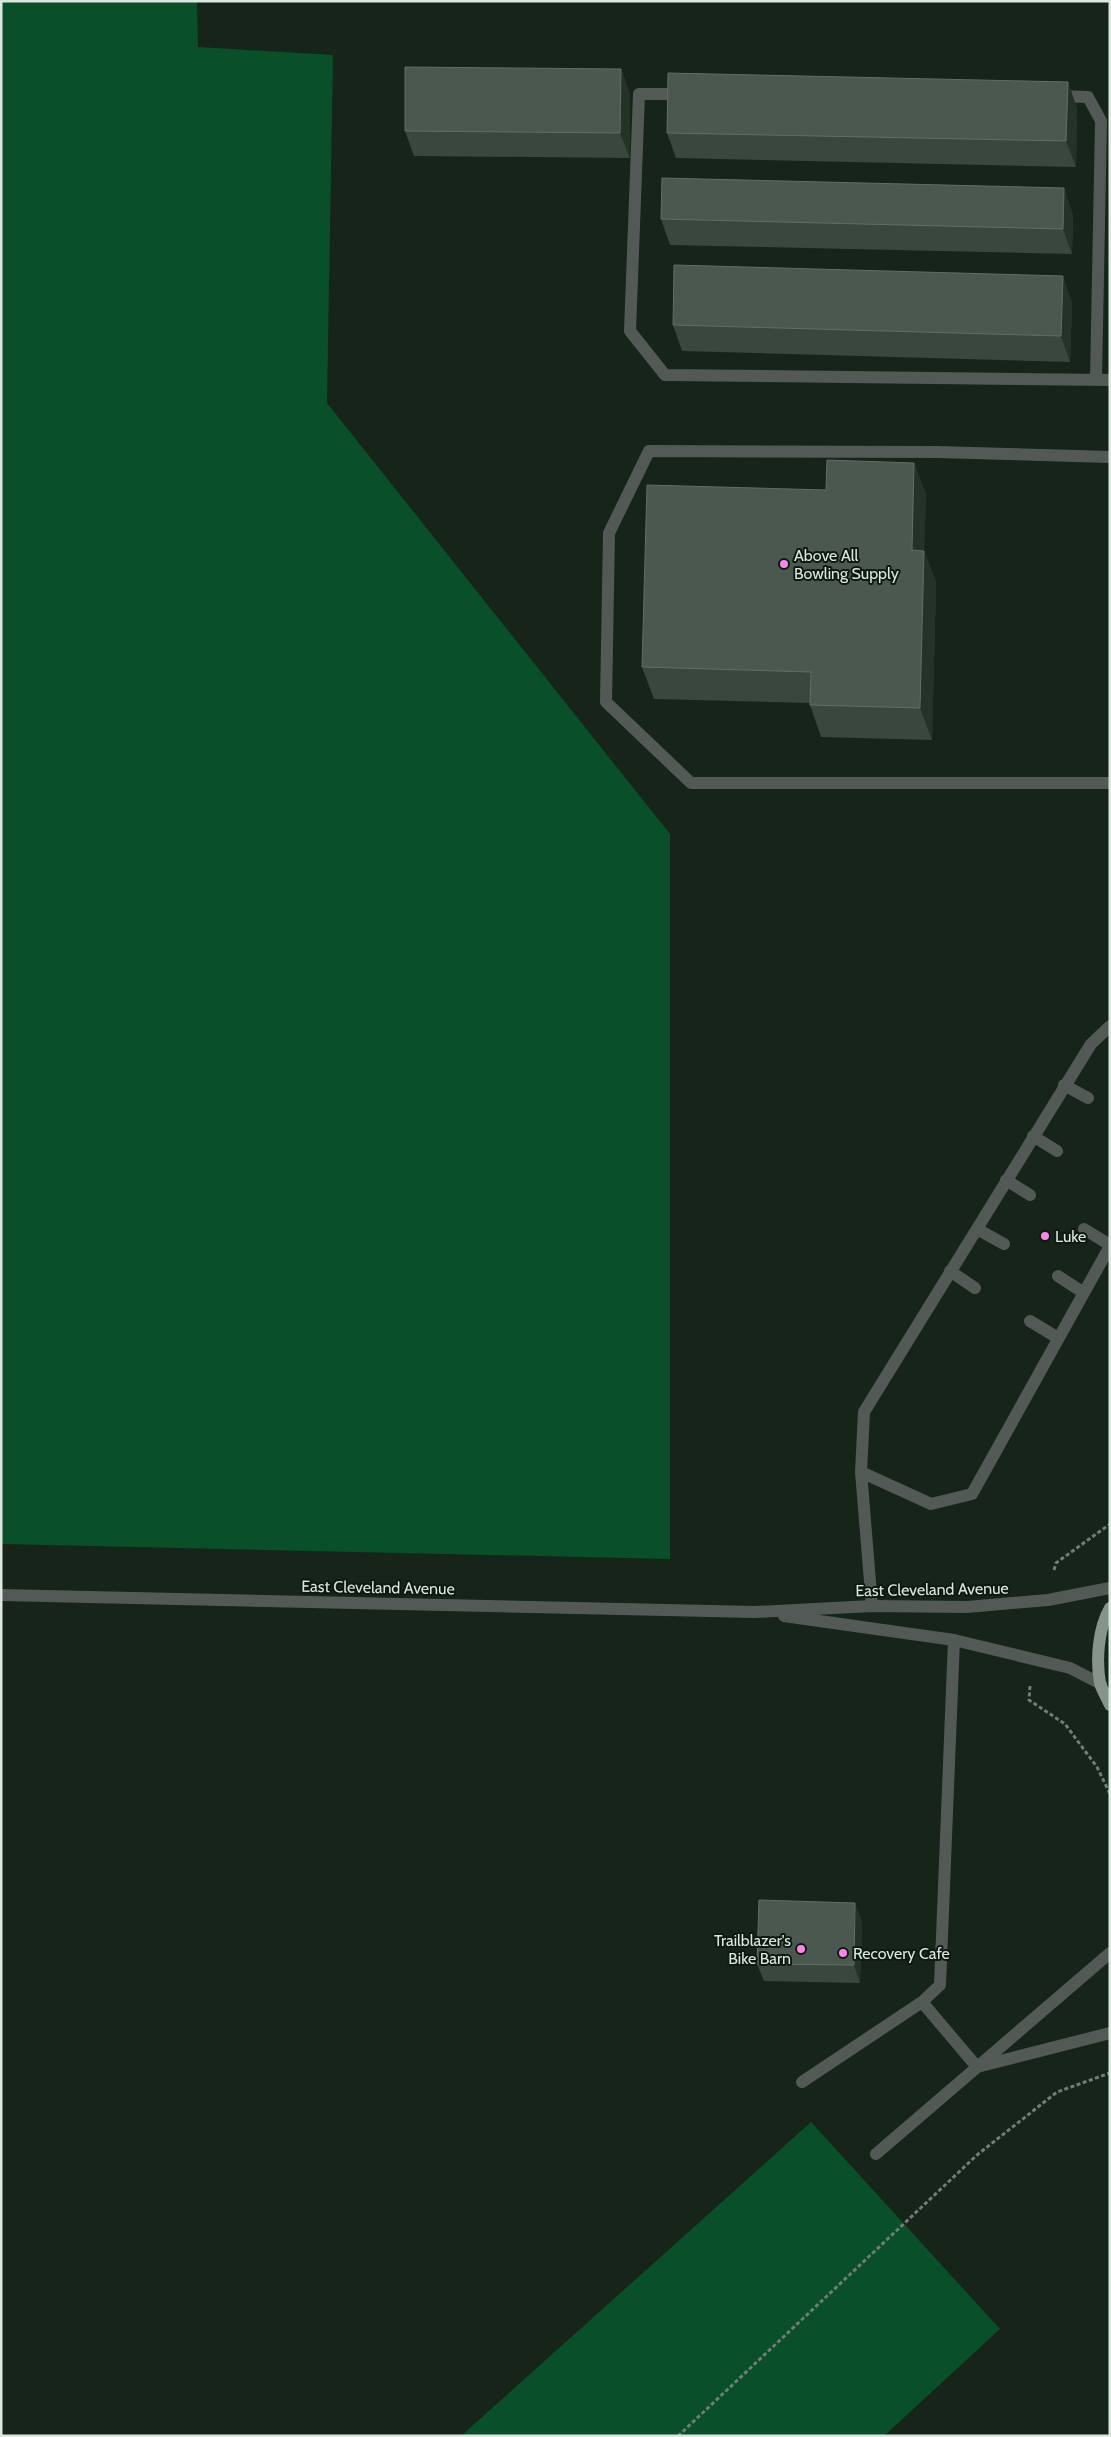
<svg xmlns="http://www.w3.org/2000/svg" width="1111" height="2437" viewBox="0 0 1111 2437" font-family="Cabin,sans-serif">
	<style>
		.green { fill: #094f2a }
		.lines { fill: none; stroke-linecap: round; stroke-linejoin: round }
		.path { stroke: #717d75; stroke-width: 3; stroke-dasharray: 4 2.5; stroke-linecap: butt }
		.service { stroke: #535a55; stroke-width: 12 }
		.tertiary { stroke: #535a55; stroke-width: 12 }
		.primary { stroke: #86948a; stroke-width: 12 }
		.wall { fill: #39473d }
		.shaded-wall { fill: #243228 }
		.building { fill: #4b584f; stroke: #626e65 }
		.poi-dot { fill: #fa87e7; stroke: #0d1a11; stroke-width: 2 }
		.labels { text-anchor: middle; stroke-width: 4; stroke-linejoin: round; paint-order: stroke }
		.poi-label { font-size: 16px; fill: #dde6df; stroke: #0d1a11; text-anchor: start }
		.street-label { font-size: 16px; fill: #dde6df; stroke: #0d1a11 }
	</style>
	<rect width="100%" height="100%" fill="#16241a"/>
	<path class="green" d="M1,1h196l1,46 135,8 -6,348 343,431v725l-669,-15z
		M811,2122l189,207 -116,107h-423z"/>
	<g class="lines">
		<path class="path" d="M1054,1570l2,-7 54,-39
			M1030,1686l-1,14 36,24 32,43 13,27
			M678,2436l299,-281 80,-63 53,-19"/>
		<path class="service" d="M683,94h-44l-9,237 35,44 445,5
			M1058,96l30,1 13,24 -5,258
			M1110,457l-173,-5 -288,-1 -40,82 -3,169 85,81h419
			M1064,1085l24,13
			M1033,1136l24,15
			M1006,1180l24,15
			M977,1229l27,15
			M1084,1229l26,16
			M950,1271l25,17
			M1058,1276l26,17
			M1030,1321l28,17
			M861,1472l70,32 41,-10 138,-248
			M872,1606l-11,-134 3,-60 227,-368 19,-18
			M922,2002l55,65 133,-34
			M802,2082l120,-80 18,-17 14,-345
			M876,2154l234,-201"/>
		<path class="tertiary" d="M1,1595l754,17 117,-6 95,1 81,-7 62,-12
			M784,1616l170,24 116,28 31,16"/>
		<path class="primary" d="M1110,1608c-12,21 -14,52 -10,75 2,7 7,15 10,22"/>
	</g>
	<path class="wall" d="M621,69l9,25v64l-216,-2 -9,-25z
		M1068,82l9,26 -1,59 -400,-9 -9,-25z
		M1073,214l-1,40 -402,-9 -9,-26z
		M1072,302l-2,60 -388,-11 -9,-26z
		M914,463l12,32 -2,56 12,31 -4,158 -111,-3 -11,-32v-2l-156,-4 -12,-32 184,-177z
		M862,1921l-2,62 -96,-2 -7,-17z"/>
	<path class="shaded-wall" d="M621,69l9,25v64l-10,-25z
		M1068,82l9,26 -1,59 -10,-26z
		M1064,188l9,26 -1,40 -9,-25z
		M1063,276l9,26 -2,60 -9,-26z
		M914,463l12,32 -3,87 -11,-32z
		M924,551l12,31 -4,158 -12,-32z
		M855,1903l7,18 -2,62 -6,-18z"/>
	<path class="building" d="M405,67l216,2 -1,64 -215,-2z
		M668,73l400,9 -2,59 -399,-8z
		M662,178l402,10 -1,41 -402,-10z
		M674,265l389,11 -2,60 -388,-11z
		M827,460l87,3 -2,87 12,1 -4,157 -110,-3 1,-33 -169,-5 5,-182 179,5z
		M759,1900l96,3 -1,62 -97,-1z"/>
	<g class="poi-dot">
		<circle cx="784" cy="564" r="5"/>
		<circle cx="1045" cy="1236" r="5"/>
		<circle cx="801" cy="1949" r="5"/>
		<circle cx="843" cy="1953" r="5"/>
	</g>
	<g class="labels">
		<g class="poi-label">
			<text x="794" y="561">Above All<tspan x="794" dy="18">Bowling Supply</tspan></text>
			<text x="1055" y="1242">Luke</text>
			<text x="791" y="1946" text-anchor="end">Trailblazer's<tspan x="791" dy="18">Bike Barn</tspan></text>
			<text x="853" y="1959">Recovery Cafe</text>
		</g>
		<g class="street-label">
			<text transform="translate(378 1587) rotate(1)" y="6">East Cleveland Avenue</text>
			<text transform="translate(932 1589) rotate(-1)" y="6">East Cleveland Avenue</text>
		</g>
	</g>
	<rect width="1111" height="2437" fill="none" stroke="#dde6df" stroke-width="5"/>
</svg>
